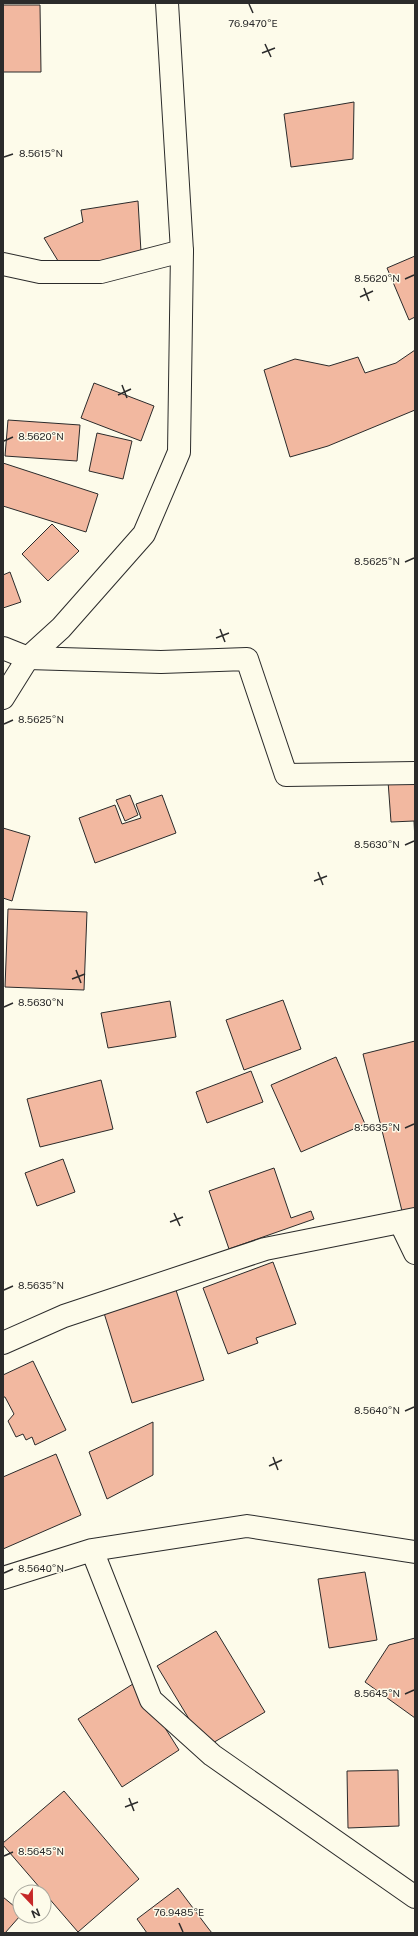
<svg xmlns="http://www.w3.org/2000/svg" width="418" height="1936" viewBox="0 0 418 1936" font-family="'Public Sans',sans-serif">
	<style>
		.building { fill: #f2b8a0; stroke: #2b2b2b }
		.lines { fill: none; stroke-linecap: round; stroke-linejoin: round }
		.street-casing { stroke: #2b2b2b; stroke-width: 24 }
		.secondary-casing { stroke: #2b2b2b; stroke-width: 24 }
		.street { stroke: #fdfbea; stroke-width: 22 }
		.secondary { stroke: #fdfbea; stroke-width: 22 }
		.ticks { fill: none; stroke: #2b2b2b; stroke-width: 1.5 }
		.ticks-label { font-size: 10px; text-anchor: middle; fill: #2b2b2b; stroke: #fdfbea; stroke-width: 3; stroke-linejoin: round; paint-order: stroke }
	</style>
	<rect width="100%" height="100%" fill="#fdfbea"/>
	<path class="building" d="M3,5h37l1,67h-38z
		M354,102l-1,57 -62,8 -7,-53z
		M138,201l3,51 -78,17 -19,-31 39,-16 -2,-12z
		M415,256v61l-6,3 -22,-52z
		M415,350v60l-87,36 -38,11 -26,-87 31,-11 34,7 29,-9 7,16 31,-10z
		M94,383l60,23 -13,35 -60,-23z
		M8,420l72,5 -3,36 -72,-5z
		M97,433l35,8 -9,38 -34,-8z
		M3,463l95,31 -12,38 -83,-26z
		M52,524l27,27 -31,30 -26,-27z
		M10,572l11,30 -18,6v-33z
		M415,779v62l-1,-20 -23,1 -3,-41z
		M130,795l8,20 -13,6 -9,-21z
		M162,795l14,38 -81,30 -16,-45 36,-13 7,19 19,-6 -5,-14z
		M3,828l27,8 -18,65 -9,-3z
		M8,909l79,3 -3,78 -79,-3z
		M283,1000l18,49 -57,21 -18,-50z
		M170,1001l6,36 -68,11 -7,-35z
		M415,1041v167l-13,3 -39,-157z
		M336,1057l29,67 -64,28 -30,-67z
		M251,1071l12,31 -56,21 -11,-31z
		M101,1080l12,49 -73,18 -13,-48z
		M63,1159l12,33 -38,14 -12,-33z
		M274,1168l17,50 20,-7 3,8 -85,30 -20,-58z
		M273,1262l23,62 -40,14 2,5 -30,11 -25,-66z
		M176,1290l28,90 -72,23 -28,-90z
		M33,1361l33,69 -31,15 -3,-8 -6,3 -3,-6 -7,3 -8,-16 6,-7 -9,-17h-2v-22z
		M153,1422v53l-46,24 -18,-47z
		M56,1454l25,61 -78,34v-72z
		M365,1572l12,68 -48,8 -11,-69z
		M216,1631l49,81 -59,35 -49,-81z
		M415,1638v80l-50,-36 24,-37z
		M136,1682l43,68 -57,37 -44,-68z
		M398,1770l1,56 -51,2 -1,-57z
		M64,1791l75,88 -61,53 -75,-87v-2z
		M178,1888l30,40 4,5h-65l-10,-14z
		M3,1897l17,14v5l-15,17h-2z"/>
	<g class="lines">
		<defs>
			<path id="street" d="M3,264l37,8h61l81,-21
				M3,648l25,10 133,4 86,-3 39,116 129,-2
				M400,1222l15,31
				M3,1343l61,-27 201,-67 150,-30
				M92,1550l59,150 61,55 203,142
				M3,1578l89,-28 155,-24 168,26"/>
			<path id="secondary" d="M3,698l25,-40 33,-30 83,-94 35,-82 3,-201 -15,-248"/>
		</defs>
		<use href="#street" class="street-casing"/>
		<use href="#secondary" class="secondary-casing"/>
		<use href="#street" class="street"/>
		<use href="#secondary" class="secondary"/>
	</g>
	<path class="ticks" d="M249,4l4,9M265,44l6,13M262,53l13,-5M4,157l9,-3M405,279l9,-4M364,288l5,13M360,297l13,-6M122,385l5,13M118,395l13,-6M4,441l9,-4M405,562l9,-4M220,629l5,13M216,638l13,-5M4,724l9,-4M405,845l9,-4M318,872l5,13M314,881l13,-5M76,970l5,13M72,979l13,-5M4,1007l9,-4M405,1128l9,-4M174,1213l6,13M170,1222l13,-5M4,1290l9,-4M405,1411l9,-4M273,1457l5,13M269,1466l13,-6M4,1573l9,-4M405,1694l9,-4M129,1798l5,13M125,1807l13,-5M4,1856l9,-4M179,1923l4,9"/>
	<g class="ticks-label">
		<text x="253" y="27">76.9470°E</text>
		<text x="41" y="157">8.5615°N</text>
		<text x="377" y="282">8.5620°N</text>
		<text x="41" y="440">8.5620°N</text>
		<text x="377" y="565">8.5625°N</text>
		<text x="41" y="723">8.5625°N</text>
		<text x="377" y="848">8.5630°N</text>
		<text x="41" y="1006">8.5630°N</text>
		<text x="377" y="1131">8.5635°N</text>
		<text x="41" y="1289">8.5635°N</text>
		<text x="377" y="1414">8.5640°N</text>
		<text x="41" y="1572">8.5640°N</text>
		<text x="377" y="1697">8.5645°N</text>
		<text x="41" y="1855">8.5645°N</text>
		<text x="179" y="1916">76.9485°E</text>
	</g>
	<rect width="418" height="1936" fill="none" stroke="#2b2b2b" stroke-width="8"/>
	<g transform="translate(32 1904) rotate(158)"><circle r="19" fill="#fdfbea" stroke="#a9a89e"/>
	<path d="M0-3L7 15L0 10L-7 15Z" fill="#c62828"/>
	<text y="-6" font-size="11" font-weight="bold" text-anchor="middle" fill="#2b2b2b">N</text>
	</g>
</svg>
